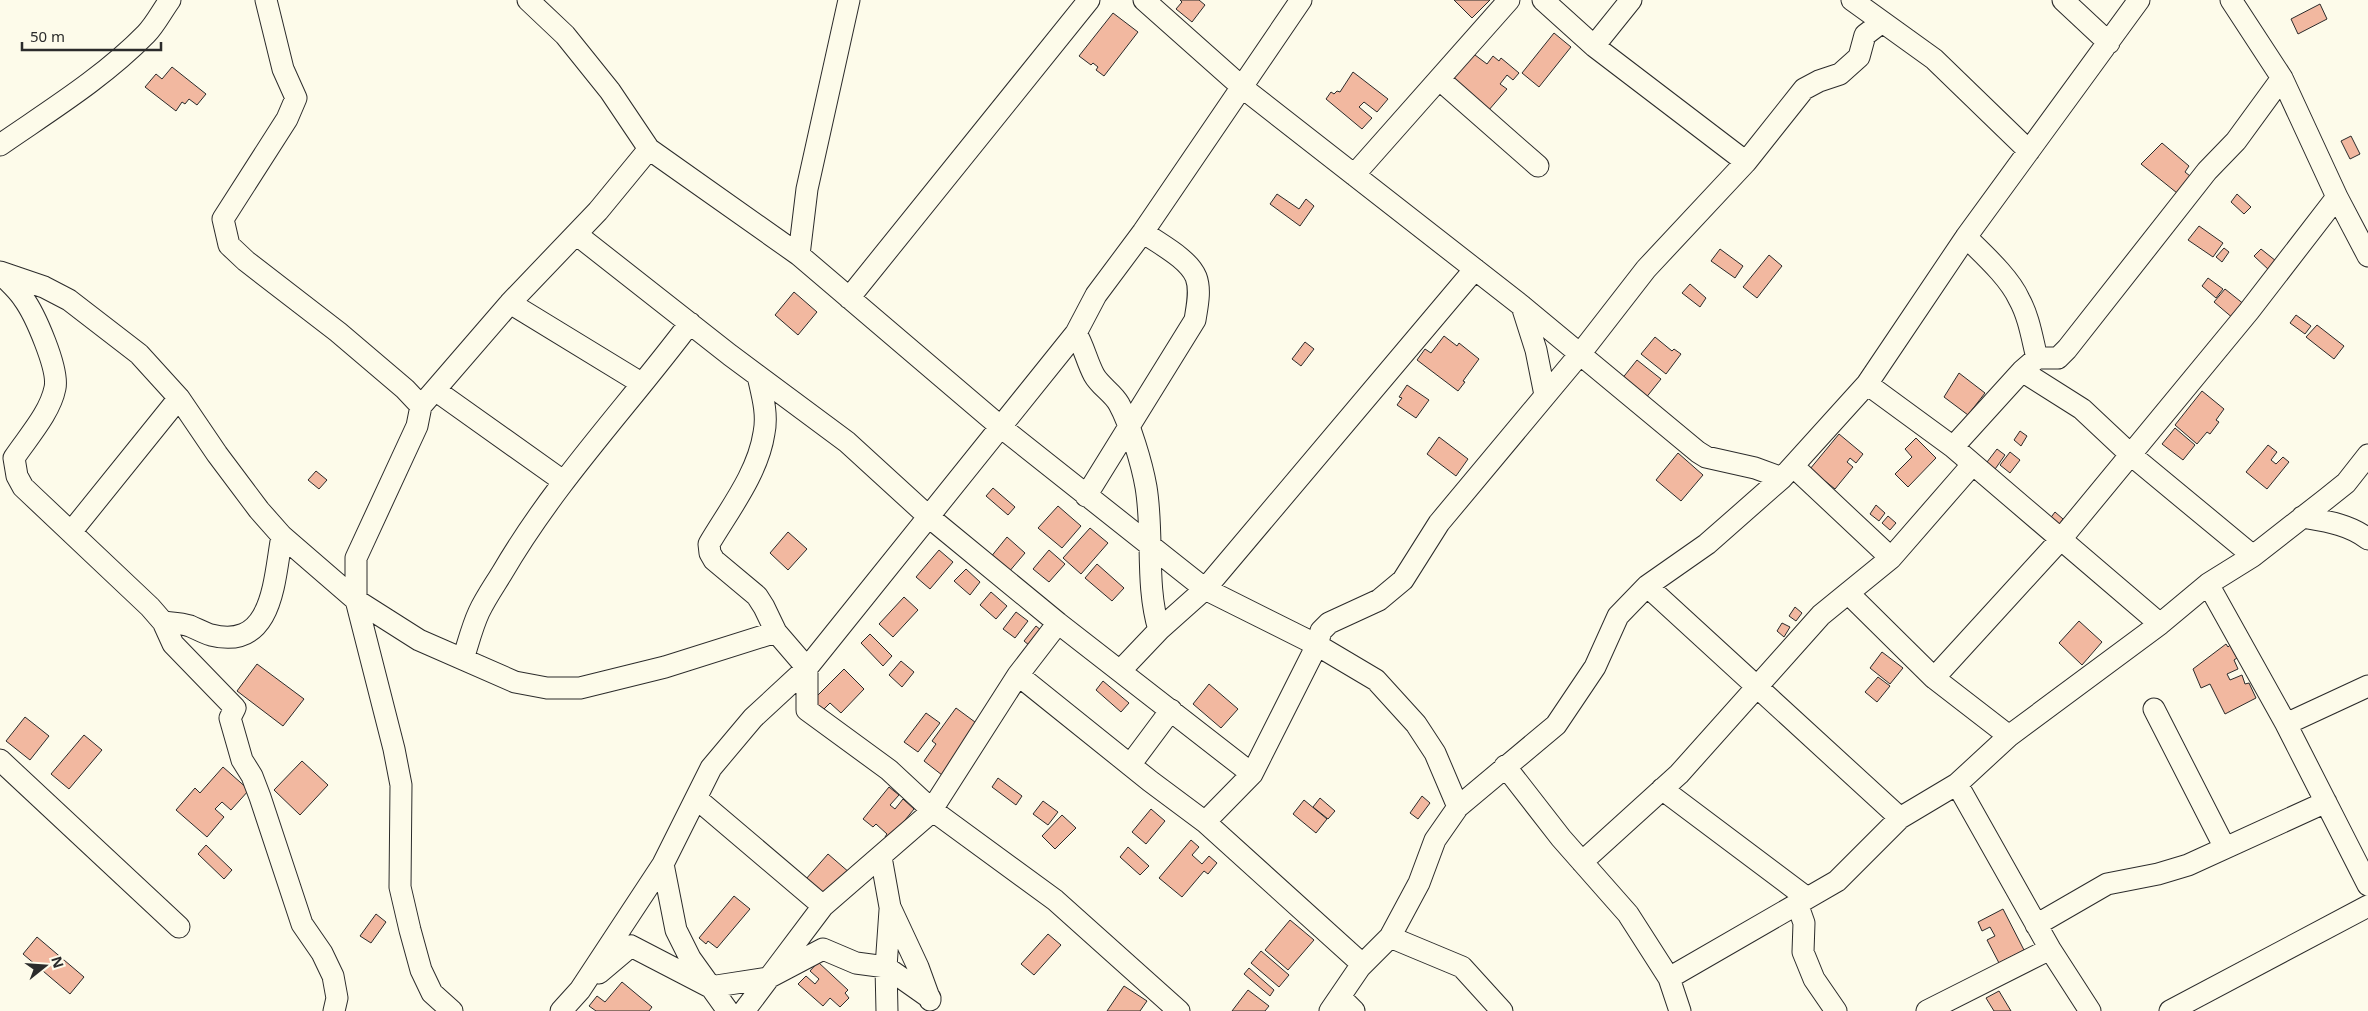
<svg xmlns="http://www.w3.org/2000/svg" width="2368" height="1011" viewBox="0 0 2368 1011" font-family="'Noto Sans',sans-serif">
	<style>
		.building { fill: #f2b8a0; stroke: #2b2b2b }
		.lines { fill: none; stroke-linecap: round; stroke-linejoin: round }
		.minor-casing { stroke: #2b2b2b; stroke-width: 23 }
		.minor { stroke: #fdfbea; stroke-width: 21 }
	</style>
	<rect width="100%" height="100%" fill="#fdfbea"/>
	<path class="building" d="M1180,0h19l6,5 -13,17 -16,-13 6,-7z
		M1454,0h36l-18,18z
		M2320,4l7,15 -29,15 -7,-15z
		M1113,13l25,19 -34,44 -8,-6 2,-3 -5,-4 -2,2 -12,-9z
		M1554,33l17,14 -32,40 -17,-14z
		M1475,55l12,9 6,-8 6,5 2,-3 18,15 -6,7 -6,-5 -7,9 7,5 -19,22 -37,-32z
		M172,67l34,27 -9,11 -8,-6 -4,5 -3,-2 -6,9 -31,-24 11,-13 6,5z
		M1353,72l35,27 -11,13 -13,-10 -5,5 13,11 -10,11 -36,-30 5,-7 3,2 3,-3 3,1z
		M2351,136l9,18 -10,5 -9,-18z
		M2162,143l27,23 -4,6 5,4 -8,21 -41,-33z
		M1277,194l22,15 7,-10 8,7 -14,20 -30,-22z
		M2237,194l14,13 -7,7 -13,-12z
		M2199,226l24,17 -10,14 -25,-17z
		M2224,248l5,4 -7,10 -6,-5z
		M1720,249l23,17 -8,12 -24,-17z
		M2261,249l15,12 -6,10 -16,-15z
		M1769,255l13,11 -25,32 -14,-11z
		M2208,278l15,11 -7,9 -14,-12z
		M1690,284l16,14 -6,9 -18,-14z
		M2225,289l20,16 -11,14 -20,-17z
		M794,292l23,20 -19,23 -23,-20z
		M2296,315l15,11 -6,8 -15,-11z
		M2317,325l27,21 -10,13 -28,-22z
		M1444,336l13,10 2,-3 20,16 -16,22 2,1 -7,9 -41,-31 8,-11 6,4z
		M1655,337l17,14 2,-2 7,5 -15,20 -25,-20z
		M1305,342l9,7 -13,17 -9,-7z
		M1637,360l24,19 -16,20 -24,-19z
		M1959,373l26,20 -17,22 -24,-18z
		M1407,385l22,15 -13,18 -19,-13 5,-7 -3,-1z
		M2202,391l22,18 -8,11 3,2 -9,12 -3,-2 -10,12 -22,-19z
		M2175,428l20,17 -12,15 -21,-16z
		M2020,431l7,5 -6,10 -7,-6z
		M1839,434l24,20 -7,9 -6,-5 -3,4 6,5 -18,22 -25,-20z
		M1439,437l29,22 -12,17 -29,-22z
		M1916,438l20,20 -28,29 -13,-13 17,-17 -7,-8z
		M2268,445l9,7 -6,8 5,4 7,-7 6,5 -22,27 -21,-17z
		M1997,449l8,6 -12,17 -9,-6z
		M2010,452l10,8 -10,13 -10,-8z
		M1678,453l25,22 -22,26 -25,-21z
		M316,471l11,9 -8,9 -11,-9z
		M993,488l22,19 -7,8 -22,-19z
		M1876,505l9,8 -6,8 -9,-7z
		M1058,506l23,20 -19,22 -24,-20z
		M2055,512l8,7 -5,7 -9,-6z
		M1888,516l8,7 -6,7 -8,-7z
		M1090,528l18,15 -27,31 -18,-16z
		M788,532l19,17 -19,21 -18,-17z
		M1007,537l18,16 -17,20 -18,-15z
		M939,550l14,12 -23,27 -14,-12z
		M1049,550l16,14 -16,18 -16,-13z
		M1097,564l27,24 -12,13 -27,-23z
		M966,569l14,13 -10,13 -16,-14z
		M991,592l16,14 -11,13 -16,-14z
		M904,597l14,13 -25,27 -14,-13z
		M1795,607l7,6 -6,8 -7,-5z
		M1016,612l12,9 -13,17 -12,-9z
		M2079,621l23,21 -20,23 -23,-22z
		M1782,623l8,4 -6,10 -7,-6z
		M1036,626l11,9 -12,15 -11,-9z
		M870,634l22,22 -9,10 -22,-23z
		M2226,644l2,3 2,-2 7,13 -3,2 4,9 -11,5 3,6 12,-5 3,9 4,-1 7,15 -31,16 -15,-30 -9,4 -8,-19z
		M1882,652l21,16 -13,16 -20,-16z
		M901,661l13,11 -12,15 -13,-12z
		M257,664l47,35 -21,27 -46,-35z
		M844,669l20,20 -23,24 -11,-10 -7,7 -10,-10z
		M1878,677l12,9 -13,16 -12,-10z
		M1103,681l26,22 -8,9 -25,-22z
		M1209,684l29,25 -17,19 -28,-24z
		M956,708l23,17 -37,50 -18,-14 12,-17 -4,-3z
		M926,713l14,10 -22,29 -14,-10z
		M25,717l24,19 -19,24 -24,-19z
		M84,735l18,15 -33,39 -18,-15z
		M302,761l26,24 -28,30 -26,-25z
		M223,767l26,23 -18,20 -9,-8 -7,7 9,8 -17,20 -31,-27 19,-22 5,5z
		M998,778l24,18 -6,9 -24,-18z
		M889,787l10,8 -9,10 5,4 8,-10 11,10 -25,31 -4,-3 2,-3 -11,-10 -3,3 -10,-8z
		M1422,796l8,7 -12,16 -8,-6z
		M1320,798l15,13 -7,8 -15,-12z
		M1304,800l23,19 -11,14 -23,-19z
		M1043,801l15,11 -10,13 -15,-11z
		M1151,809l14,12 -19,23 -14,-12z
		M1062,815l14,13 -21,21 -13,-13z
		M1191,840l8,7 -7,8 10,9 7,-8 8,7 -9,11 -4,-3 -22,26 -23,-19z
		M206,845l26,25 -8,9 -26,-25z
		M1128,847l21,19 -9,9 -20,-18z
		M828,854l22,19 -21,25 -23,-19z
		M734,896l16,13 -33,39 -9,-7 -2,3 -7,-6z
		M2003,909l21,41 -25,13 -12,-23 8,-4 -5,-9 -8,4 -4,-9z
		M376,914l10,8 -15,21 -11,-7z
		M1290,920l24,20 -26,30 -23,-20z
		M1048,934l13,11 -27,30 -13,-11z
		M37,937l47,40 -14,17 -47,-40z
		M1261,951l28,24 -10,12 -28,-24z
		M818,962l30,28 -3,3 4,5 -9,9 -10,-9 -7,8 -25,-22 8,-8 9,8 4,-5 -9,-8z
		M1249,968l25,22 -4,6 -26,-22z
		M622,982l30,25 -3,4h-53l-7,-5 8,-10 8,6z
		M1124,986l23,15 -7,10h-33z
		M1248,990l21,16 -4,5h-33z
		M1999,991l12,20h-17l-8,-13z"/>
	<g class="lines">
		<defs>
			<path id="minor" d="M266,0l17,69 13,29 -9,21 -64,100 6,26 17,16 92,71 67,57 16,17 -4,20 -61,132v42l38,149 7,36 -1,102 10,43 11,40 11,23 20,18
				M528,0l37,35 45,56 39,58 150,106 203,173 203,161 112,56 59,35 40,44 19,29 23,54
				M1144,0l99,88 279,218 176,146 8,5 49,11 27,10
				M1543,0l51,46 152,116
				M1852,0l82,59 95,92
				M2063,0l46,43
				M2231,0l51,78 55,119 31,59
				M1594,46l37,-46
				M1439,79l99,87
				M0,145c49,-34 103,-67 146,-111 9,-9 16,-23 24,-34
				M1354,175l155,-175
				M576,234l154,121 117,87 82,75 129,106 194,151
				M1966,237c17,17 43,40 53,62 10,18 13,39 18,59
				M799,255l8,-66 42,-189
				M0,272l44,15 25,13 70,54 40,44 38,56 42,56 23,26 74,64 63,40 96,42 32,6h33l85,-21 111,-35 31,36v42l82,60 43,40 123,90 124,111
				M2,275c7,7 16,15 21,23 12,16 36,71 32,90 -5,25 -27,49 -41,70l3,18 6,11 127,120 13,15 10,22 62,64 -5,10 12,42 10,16 8,21 42,127 20,29 11,23 4,22 -3,13
				M849,298l240,-298
				M510,303l131,80
				M1522,306l14,44 9,45
				M1076,333c8,14 11,29 18,42 6,11 19,18 25,29 11,20 23,60 27,83 8,48 -1,96 13,143
				M2022,371l60,38 49,46 122,101
				M758,376c4,18 10,38 6,57 -6,40 -35,77 -55,111l1,9 4,7 43,36 7,11 12,25
				M1867,384l86,63 207,177
				M435,390l128,91
				M421,406l89,-103 88,-92 51,-62
				M1953,447l69,-76 15,-13h21l9,-9 140,-178 29,-30 46,-63
				M1793,466l98,92
				M1086,496l109,-176c2,-13 6,-30 1,-43 -8,-19 -37,-33 -53,-45
				M2302,517c23,4 47,7 66,22
				M71,532l108,-134
				M2208,584l78,140 82,161
				M1647,586l253,232 57,-34 52,-48 151,-112 48,-40 45,-28 73,-57 20,-16 22,-28
				M163,622c9,1 18,1 27,4 7,3 14,7 21,9 63,16 63,-57 71,-99
				M463,659c5,-15 9,-32 16,-47 6,-13 15,-26 23,-39 53,-91 125,-166 188,-250
				M1121,670l38,-40 46,-41 270,-320
				M1018,675l132,106 55,41 157,142
				M1934,678l-86,-85 43,-35 81,-93
				M2154,709l71,139
				M2286,724l82,-38
				M2009,736l-75,-58 127,-139 188,-228 88,-114
				M0,760l179,167
				M1130,765l41,-55
				M1505,766l56,72 67,76 41,64 11,33
				M1957,784l93,165 40,62
				M1662,789l145,109
				M697,799l126,107
				M1205,822l47,-48 65,-129 4,-14 8,-8 50,-23 24,-20 36,-57 141,-169 66,-85 100,-107 58,-73 15,-8 21,-7 19,-17 6,-22 17,-13
				M881,857l9,50 28,60 12,33
				M1582,862l97,-88 142,-159 27,-22
				M663,864l13,66 14,28 38,53
				M1797,903l7,20 -1,29 11,27 22,32
				M2036,925l71,-41 51,-10 30,-9 138,-63
				M1390,937l72,30 40,44
				M599,973l32,-27 79,41 58,-9 55,-29 33,14 30,4 44,31
				M1669,978l168,-97 63,-63
				M1340,997l14,14
				M561,1011l19,-21 83,-126 48,-96 42,-50 54,-50 269,-335 20,-38 47,-63 158,-232
				M744,1011l79,-105 106,-92 89,-139 40,-52
				M887,1011l-1,-44 4,-57
				M1330,1011l30,-44 30,-30 29,-54 16,-43 23,-33 98,-82 39,-58 23,-51 29,-30 60,-42 75,-66 85,-94 99,-147 173,-237
				M1927,1011l123,-62
				M2170,1011l198,-105"/>
		</defs>
		<use href="#minor" class="minor-casing"/>
		<use href="#minor" class="minor"/>
	</g>
	<g transform="translate(45 966) rotate(73)" stroke="#fdfbea" stroke-width="4" paint-order="stroke">
	<path d="M0-4L9 19L0 12L-9 19Z" fill="#2b2b2b"/>
	<text y="-8" font-size="14" font-weight="bold" text-anchor="middle" fill="#2b2b2b">N</text>
	</g>
	<path d="M22 42v8h139v-8" fill="none" stroke="#2b2b2b" stroke-width="2.5"/>
	<text x="30" y="42" font-size="15" fill="#2b2b2b" stroke="#fdfbea" stroke-width="4" paint-order="stroke">50 m</text>
</svg>
